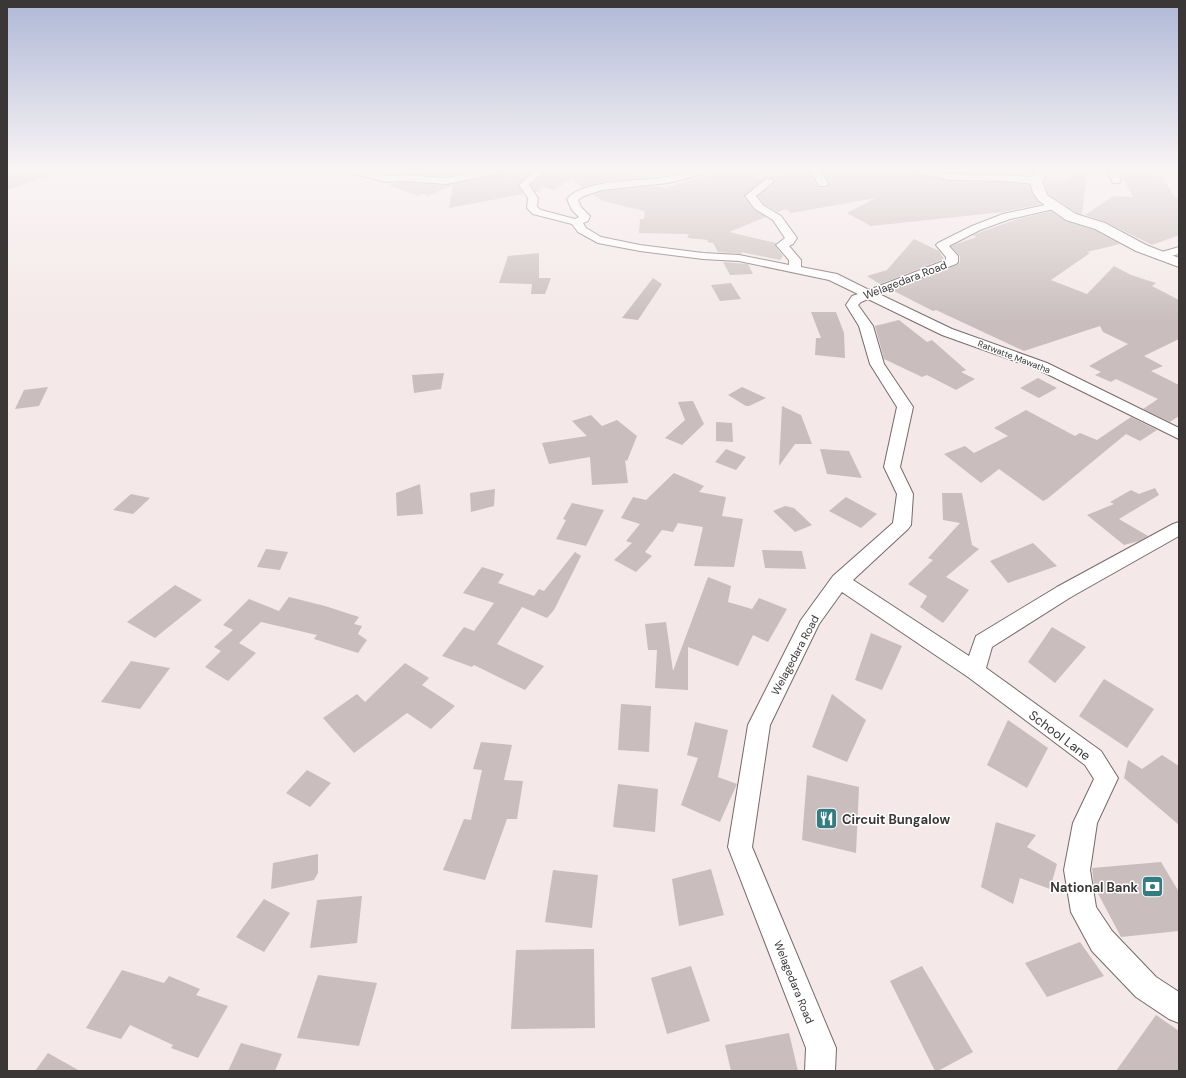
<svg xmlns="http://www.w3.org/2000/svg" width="1186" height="1078" viewBox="0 0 1186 1078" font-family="'DM Sans',sans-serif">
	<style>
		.building { fill: #c9bebd }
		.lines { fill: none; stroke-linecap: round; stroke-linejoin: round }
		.minor-casing { stroke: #756b6b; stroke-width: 2 }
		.primary-casing { stroke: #756b6b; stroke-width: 2 }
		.minor { fill: #fff; fill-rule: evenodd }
		.primary { fill: #fff; fill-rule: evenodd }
		.labels { text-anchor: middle; stroke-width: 3; stroke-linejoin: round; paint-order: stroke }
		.far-street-label { font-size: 9px; fill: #3b3737; stroke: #fff }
		.street-label { font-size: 11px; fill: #3b3737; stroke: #fff }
		.near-street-label { font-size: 13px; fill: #3b3737; stroke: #fff }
		.near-poi-label { font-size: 13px; font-weight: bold; fill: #3b3737; stroke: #fff; text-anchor: start }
	</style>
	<rect width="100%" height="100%" fill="#f4e8e8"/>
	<path class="building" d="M7,171h48v3l-48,16z
		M396,171h74l-23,5 -52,-2z
		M501,171h30l-13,14 5,9 -74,14 4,-23 -26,11 -4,-2 -5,2 -30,-11 14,-3 45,3 48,-10z
		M546,171h83l14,7 -32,3 -28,6 -12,-8 -17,11 -13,-3 -1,4 -5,1 -4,-7z
		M724,171h28l9,4 32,-1 -1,-3h18l9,17h8l2,-3 -6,-14h77l7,3 3,-3 40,10 53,1 26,3 3,9 9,10 -38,8 -132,14 -24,-13 29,-15 -85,15 -5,-4 -8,3 -14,-8 -6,-8 18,-15 -4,-3h-6l-22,18 10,14 12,7 -37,15 47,11 -1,3 8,10 -3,4 -39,-8 1,2 -24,-2 -5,-9 -6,-1 1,-2 -21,-2 2,-4 -50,-1 1,-14h4l1,-8 -42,-10 -10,-6 9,-4 56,-5 6,2z
		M950,171h49v2h-41z
		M1069,171l18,2 -5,41 -5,-1 -29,-19 -4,-13 2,-2 21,2z
		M1119,171h32l2,5 9,1 13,20h4v38l-27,10 -46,-23 -21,-7 28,-19 20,1z
		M1051,211l15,10 28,9 26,14 -33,8 3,1 -39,27 36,14 27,-28 17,9 25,8 -4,3 27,14v39l-35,17 19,10 -12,5 28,14v31l-9,6 -27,-13 15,-10 -42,-20 -5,3 -16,-7 6,-3 -12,-6 39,-22 -25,-12 -3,-6 -76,25 -88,-41 -3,1 -41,-21 65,-25 3,-3v-6l-9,-10 25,-9 -3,-2 5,-2 40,-14z
		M914,239l25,12 5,8 -64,25 -13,-8 20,-6z
		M539,253v25h12l-6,16h-14l1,-10 -33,-1 9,-27z
		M723,262l25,2 5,10 -23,1z
		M653,278l9,6 -24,36 -16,-2z
		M731,283l10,16 -21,2 -9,-16z
		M811,312h25l8,21 1,25 -30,-3 1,-17h5z
		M899,320l28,22 5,-2 34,30 -5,2 14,7 -19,11 -29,-15 -5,2 -38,-18 -9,-33z
		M444,373l-3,16 -27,4 -2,-18z
		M1038,378l19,10 -18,10 -19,-10z
		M48,387l-9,19 -24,3 9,-19z
		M742,387l24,11 -17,8h-3l-18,-11z
		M693,401l11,23 -22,21 -17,-7 20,-18 -7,-18z
		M782,406l19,9 11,29h-17l-16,22z
		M1026,410l49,26 5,-3 17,7 34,-23 26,13 -17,11 -14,-7 -79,65 -4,2 -44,-32 -18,14 -37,-29 21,-8 9,7 34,-17 -14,-8z
		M591,415l11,11 15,-6 20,16 -10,25 -2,-1 3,23 -36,2 -2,-28 -41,7 -7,-21 45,-7 -15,-15z
		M716,422l16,1 1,19 -17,-1z
		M726,449l20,8 -10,13 -21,-8z
		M820,449l29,2 13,27 -35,-4z
		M674,473l30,13 -5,6 27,5 -4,19 21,3 -9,48 -40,-1 9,-39 -25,-4 -5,9 -11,-2 -17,22 7,4 -16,16 -22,-12 18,-17 -6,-2 14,-17 -19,-6 12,-21 13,3z
		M420,484l3,30 -26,2 -1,-23z
		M1155,488l4,7 -40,24 29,17 -9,5 -15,4 -37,-30 27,-11 -4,-2 21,-12 8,4z
		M495,489l-1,17 -23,6 -1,-19z
		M942,493h20l10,52 7,4 -33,28 23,13 -26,33 -23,-16 7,-11 -19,-12 25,-24 -5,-2 32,-35 -17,-3z
		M131,494l19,4 -17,16 -20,-4z
		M846,497l31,17 -16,14 -32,-17z
		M572,503l32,7 -18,36 -30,-7 10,-19 -3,-1z
		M785,506l9,2 18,17 -17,7 -22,-21z
		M1033,543l24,23 -49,17 -18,-22z
		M266,549l22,3 -8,18 -23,-3z
		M762,550l40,1 4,18 -41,-1z
		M575,552l6,4 -27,54 -7,8 -25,-11 -25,37 47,22 -19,24 -51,-25 -2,2 -30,-11 22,-29 10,4 20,-28 -31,-10 19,-26 22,7 -6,9 36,13 5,-7 5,2z
		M708,577l23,9 -3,16 24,7 7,-11 28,11 -19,33 -15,-7 -15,31 -50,-19v43l-33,-2 2,-38h-9l-3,-26 21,-2 7,49z
		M175,585l27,15 -47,38 -28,-16z
		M289,597l36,9 34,11 -5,7 8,2 -4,8 9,6 -9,13 -44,-14 3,-4 -56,-13 -22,21 17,10 -28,28 -23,-14 16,-16 -7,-4 19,-17 -10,-5 26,-26 30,12z
		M1052,627l34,20 -31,36 -27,-21z
		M871,633l31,13 -20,44 -27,-10z
		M131,661l39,7 -30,41 -39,-7z
		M405,663l24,15 -7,7 33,21 -24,23 -24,-16 -53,40 -31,-35 34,-24 8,8z
		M1104,679l50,30 -27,39 -48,-32z
		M832,694l34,26 -19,42 -35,-15z
		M621,704l30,2 -2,46 -31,-2z
		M1008,720l40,28 -21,40 -40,-23z
		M695,722l33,8 -10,47 19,7 -17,38 -39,-17 17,-47 -11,-3z
		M481,742l31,3 -8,35 19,1 -6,38h-10l-22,61 -42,-10 21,-51 7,1 11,-50 -9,-1z
		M1162,755l17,11v59l-55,-47 4,-18 14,9z
		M307,770l24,13 -21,24 -24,-14z
		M807,775l52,12 -3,66 -54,-13z
		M618,784l40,5 -3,43 -42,-5z
		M996,822l40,13 -9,12 30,17 -7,25 -30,-11 -7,26 -32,-17z
		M318,854v19l-4,7 -43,9 2,-26z
		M1161,862l18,30v39l-58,6 -27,-51 -2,-18z
		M711,869l13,46 -45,11 -7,-47z
		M553,870l45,5 -6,53 -47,-6z
		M362,896l-5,47 -47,5 7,-48z
		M264,899l26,14 -26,39 -28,-15z
		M1080,942l24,34 -57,21 -22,-34z
		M594,949l1,79 -84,1 5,-79z
		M691,966l19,55 -43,13 -16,-56z
		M922,966l51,86 -35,19h-3l-45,-90z
		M122,970l42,13 5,-7 31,13 -4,6 32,11 -30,52 -27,-10 2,-3 -43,-20 -9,14 -35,-11z
		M318,975l59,8 -18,63 -62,-8z
		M1156,1015l23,16v40h-63z
		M789,1033l9,38h-67l-6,-26z
		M241,1043l41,11 -7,17h-47z
		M48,1053l32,18h-45z"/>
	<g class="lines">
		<defs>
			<path id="minor" d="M349,171h18l19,5 16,-1 45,3 32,-7h21l-5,3 -48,10 -45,-3 -16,1 -35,-9z
				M534,171h11l-16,14 9,13 -1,9 4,3 34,9 4,-2 -7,-7 -5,-11c15,-19 71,-18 94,-21 10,-1 20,-5 30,-7 5,0 11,0 16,0l-11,5 -28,7 -66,7 -18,6 -6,4 3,7 9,9 -2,5 -5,2 3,5 15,9 39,8 63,8 36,2 50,10v-5l-13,-15 9,-7 -12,-18 -18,-11 -10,-13 21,-17h6l2,2 -2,2 -16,13 7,9 18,11 16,22 -4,6 -4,2 12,14v7l36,7 32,16 77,-30v-3l-10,-12 2,-2 34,-17 31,-12 51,-11 4,1 1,2 -1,2 -48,11 -30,11 -31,16 9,10v6l-2,2 -77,30 73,35 95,34 132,65v11l-142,-70 -95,-34 -74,-36 -7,3 -3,3 15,21 11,38 29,43 -13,60 13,27 -2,31 -3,4 -55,51 116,76 7,-20 81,-49 116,-63 6,-2v14l-108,61 -79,50 -6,21 115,83 17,27 -21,45 -7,47 6,37 16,24 44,46 23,15v31l-10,-4 -33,-22 -44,-46 -21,-39 -7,-42 9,-47 21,-44 -9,-14 -117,-88 -126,-85 -23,32 -49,101 -18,122 84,201 -1,23h-30l1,-23 -78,-201 20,-122 53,-105 32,-44 60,-53 4,-29 -13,-27 13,-60 -27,-43 -11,-38 -13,-21 6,-9 6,-2 -29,-14 -90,-19 -36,-2 -63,-8 -42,-8 -20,-11 -6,-8 -39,-10 -6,-6 1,-10 -9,-13z
				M811,171h10l7,13 -1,2h-8z
				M916,171c12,0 23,2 34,3 15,2 83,-2 91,7l-5,3 -33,-3 -53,-1 -32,-7z
				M1107,171h10l4,10 -2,2h-6z
				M1179,247v7l-20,5 -4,-1 -2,-2 2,-2z"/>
			<path id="primary" d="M1037,171h13l-8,10 5,14 29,19 29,9 41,22 33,13v9l-43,-16 -41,-22 -29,-9 -27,-19 -6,-8 -3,-12z"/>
		</defs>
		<use href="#minor" class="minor-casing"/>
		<use href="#primary" class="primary-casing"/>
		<use href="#minor" class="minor"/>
		<use href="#primary" class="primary"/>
	</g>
	<linearGradient id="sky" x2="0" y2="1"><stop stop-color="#afb8d7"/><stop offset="0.53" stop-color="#faf5f5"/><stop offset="1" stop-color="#faf5f5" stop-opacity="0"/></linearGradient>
	<rect width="1186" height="322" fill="url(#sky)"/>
	<defs>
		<symbol id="restaurant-square" viewBox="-11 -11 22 22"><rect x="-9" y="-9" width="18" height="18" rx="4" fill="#347c81" stroke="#fff"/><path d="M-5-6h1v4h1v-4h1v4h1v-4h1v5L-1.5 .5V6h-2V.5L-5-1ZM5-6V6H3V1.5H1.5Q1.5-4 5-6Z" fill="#fff"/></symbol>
		<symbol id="bank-square" viewBox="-11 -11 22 22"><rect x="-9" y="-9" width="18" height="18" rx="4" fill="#347c81" stroke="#fff"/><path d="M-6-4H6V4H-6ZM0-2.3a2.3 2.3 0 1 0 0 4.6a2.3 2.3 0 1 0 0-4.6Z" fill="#fff"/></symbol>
	</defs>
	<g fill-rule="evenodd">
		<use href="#restaurant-square" x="814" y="806" width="25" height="25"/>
		<use href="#bank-square" x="1140" y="874" width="25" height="25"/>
	</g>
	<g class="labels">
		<g class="far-street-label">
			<text transform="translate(1014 357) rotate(21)" y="3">Ratwatte Mawatha</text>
		</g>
		<g class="street-label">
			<text transform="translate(905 280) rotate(-21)" y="4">Welagedara Road</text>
			<text transform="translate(795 655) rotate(-62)" y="4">Welagedara Road</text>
			<text transform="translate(794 982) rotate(68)" y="4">Welagedara Road</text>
		</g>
		<g class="near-street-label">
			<text transform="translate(1060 735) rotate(37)" y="5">School Lane</text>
		</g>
		<g class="near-poi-label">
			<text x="842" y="824">Circuit Bungalow</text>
			<text x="1138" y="892" text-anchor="end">National Bank</text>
		</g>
	</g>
	<rect width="1186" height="1078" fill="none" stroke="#3b3737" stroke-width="16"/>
</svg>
